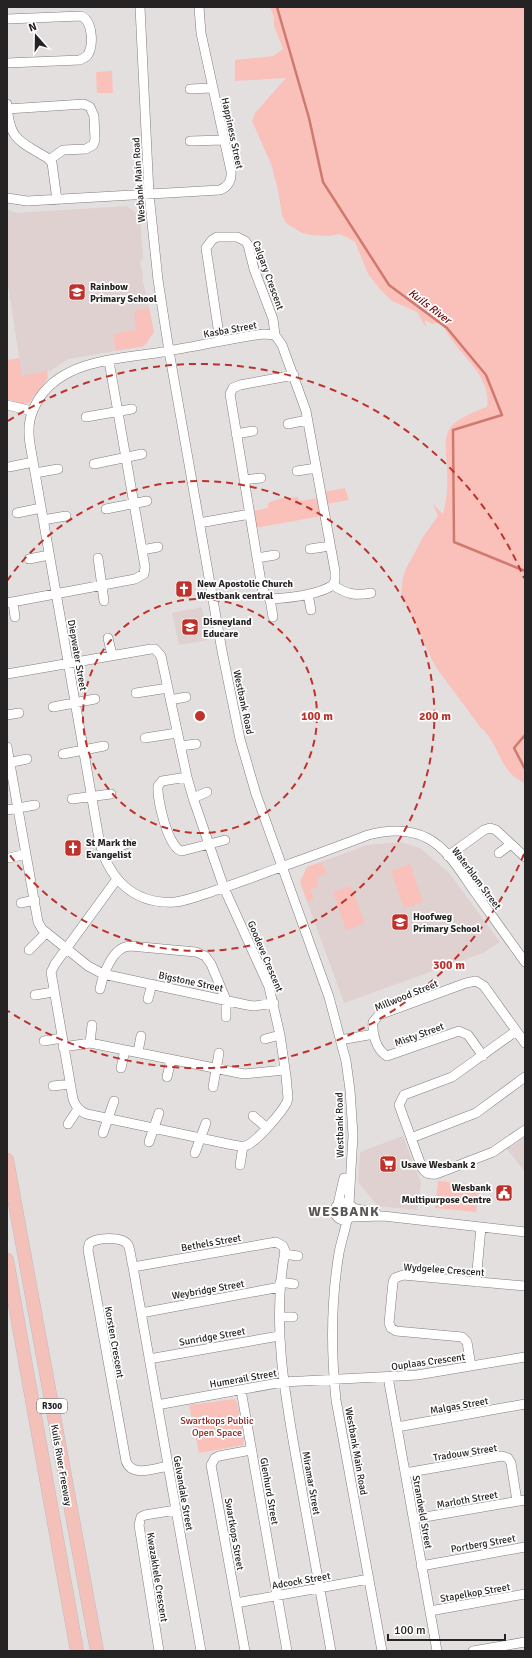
<svg xmlns="http://www.w3.org/2000/svg" width="532" height="1658" viewBox="0 0 532 1658" font-family="Signika,sans-serif">
	<style>
		.built { fill: #ded1cf }
		.green { fill: #f9c1b9 }
		.lines { fill: none; stroke-linecap: round; stroke-linejoin: round }
		.stream { stroke: #d0796f; stroke-width: 2.5 }
		.minor-casing { stroke: #827d7d; stroke-width: 10 }
		.highway-casing { stroke: #bebdbd; stroke-width: 14 }
		.minor { stroke: #fff; stroke-width: 9 }
		.highway { stroke: #f3c1ba; stroke-width: 13 }
		.ring { fill: none; stroke: #bf312b; stroke-width: 2; stroke-dasharray: 7 5 }
		.labels { text-anchor: middle; stroke-width: 3.5; stroke-linejoin: round; paint-order: stroke }
		.shield { fill: #fff; stroke: #666565; stroke-width: 1 }
		.shield-label { font-size: 9px; font-weight: bold; fill: #252323 }
		.street-label { font-size: 10px; fill: #252323; stroke: #fff }
		.poi-label { font-size: 10px; font-weight: bold; fill: #252323; stroke: #fff; text-anchor: start }
		.park-label { font-size: 10px; fill: #88201c; stroke: #fff }
		.water-label { font-size: 11px; font-style: italic; fill: #740609; stroke: #fff }
		.district-label { font-size: 14px; font-weight: bold; letter-spacing: 1px; fill: #595554; stroke: #fff }
		.centre { fill: #bf312b; stroke: #fff; stroke-width: 2 }
		.ring-label { font-size: 12px; text-anchor: middle; font-weight: bold; fill: #bf312b; stroke: #fff; stroke-width: 3.5; stroke-linejoin: round; paint-order: stroke }
	</style>
	<rect width="100%" height="100%" fill="#e4dfdf"/>
	<path class="built" d="M127,206l13,10 3,42 -3,4 3,13 -1,5 4,13 8,39 -10,14 -76,13 -18,12 -28,6 -15,-99v-69l9,4z
		M202,607l6,33 -29,5 -7,-32z
		M401,842l19,6 29,25 51,69 -17,11 -139,50 -44,-121 7,-15 60,-22z
		M403,1136l18,47 -4,27 -39,-4 -20,-24 2,-30z
		M525,1136v36l-18,-23z"/>
	<path class="green" d="M270,7h255v776c-27,-11 -24,-38 -44,-55l-46,-62 -34,-72 2,-17 3,-8 17,-32 15,-21 -5,-12 10,10c4,-15 5,-29 4,-44 0,-14 -5,-29 3,-42 6,-9 28,-18 37,-21 4,-25 -16,-43 -30,-60 -6,-8 -11,-16 -16,-24l-9,1 -7,-4 1,8 -9,-16 -25,-11 -13,-13 -11,-14 -13,-32 -8,-5 -8,-3 -9,2 -19,-1 -9,-2 -16,-10 -4,-8 -4,-25 -7,-26 -19,-43 3,-8 31,-35 -51,3v-21l38,-4 10,-7 -9,-23v-9z
		M112,71l1,22h-16l-1,-21z
		M149,308l5,24 -10,14 -28,5 -3,-17 23,-4 -2,-19z
		M19,358l3,18 25,-5 1,7 -19,25 -7,1 -15,-5v-39z
		M345,488l4,12 -23,4 -2,-12z
		M298,497l1,4 20,-3 3,18 -67,12 -3,-17 16,-3v-5l14,-5z
		M322,862l4,12 -10,3 3,9 -8,3 3,10 -7,2 -7,-19 7,-15z
		M410,864l13,38 -19,6 -13,-37z
		M351,886l14,37 -19,7 -13,-38z
		M438,1181l42,4 -4,27 -41,-4z
		M234,1399l3,3 7,38 -1,5 -44,8 -10,-48z"/>
	<g class="lines">
		<path class="stream" d="M277,7l32,111 14,64 66,103 58,43 39,47 16,40 -49,15 1,112 71,29
			M525,735l-11,13 11,21"/>
		<defs>
			<path id="minor" d="M140,7l9,187 9,86 11,71 53,300 18,88 16,55 73,203 17,64 4,29 3,45 -4,69
				M7,19l74,-3c12,5 13,30 6,40l-7,4 -73,3
				M190,89l22,-1
				M7,104c2,37 13,37 42,55l3,4 5,37
				M7,109l77,-5 6,3 4,9 1,24 -2,5 -7,4 -23,1 -14,10
				M190,141l34,-1
				M7,198l20,3 193,-11c8,-3 12,-10 11,-19l-30,-138 -2,-26
				M220,341l-14,-93 6,-8 5,-3h20l8,4 3,4 6,24 19,50 2,16
				M294,375l-54,10 -7,3 -3,6 32,194 4,7 4,4c18,-1 48,-4 63,-14
				M7,405l25,6
				M86,417l46,-8
				M288,424l19,-4
				M236,434l17,-3
				M94,464l48,-10
				M9,467l24,-5
				M297,471l19,-3
				M35,473l23,-4
				M244,480l17,-2
				M106,509l41,-8
				M17,513l24,-5
				M43,520l23,-4
				M199,523l51,-9
				M310,549l20,-3
				M142,550l16,-3
				M98,558l6,43
				M257,558l18,-3
				M29,559l20,-4
				M371,593c-16,3 -25,1 -38,-8l2,-5v-9l-29,-160 -24,-66 -7,-10 -11,-1 -8,1c-32,5 -63,12 -94,17 -41,7 -96,7 -122,45 -10,16 -13,28 -10,47l69,395c8,38 34,66 76,63 10,-1 20,-5 30,-8 18,-6 36,-12 54,-19 36,-13 73,-26 109,-40 19,-5 40,-7 59,3 22,11 36,38 50,57 16,22 32,45 48,67
				M308,594l3,16
				M270,599l3,18
				M13,602l2,15
				M7,603l128,-24 9,-5 1,-7 -36,-206
				M108,638l4,17
				M7,674l144,-25h4l6,7 26,121 6,21 31,90 45,99 11,48 6,41 2,22 -1,4c-5,10 -31,41 -42,44 -4,1 -8,-1 -12,-1l-146,-31c-8,-3 -11,-7 -14,-15l-22,-127 4,-8 62,-85
				M136,693l32,-5
				M170,700l16,-3
				M53,707l42,-8
				M7,715l12,-2
				M145,738l32,-5
				M180,746l16,-2
				M7,747l31,175 4,7 46,37 15,8 144,31 7,1 20,-3
				M63,754l41,-8
				M7,763l20,-4
				M187,777l-25,4 -4,5c-1,13 10,63 24,65l43,-11
				M193,798l14,-6
				M72,799l39,-5
				M7,810l28,-5
				M102,853l26,-10
				M499,853l12,-9
				M448,856l36,-26 6,-2 6,2 29,27
				M9,858l17,-4
				M21,903l14,-3
				M29,950l17,-17
				M100,989c3,-14 12,-42 30,-43l66,6 9,4 6,8 15,36v17
				M35,995l18,-3
				M148,999l4,-15
				M516,1031l-64,46 -48,18 -5,10 23,63c3,5 8,7 14,6l57,-22 32,-22
				M265,1039l15,-4
				M340,1040l34,-6
				M44,1041l18,-3
				M90,1043l2,-18
				M63,1047l27,-4 154,31 41,-4
				M138,1052l3,-16
				M483,1056l-15,-21 -9,-4 -72,25c-11,-6 -15,-23 -14,-34l6,-7 87,-32 10,-2 8,5 41,57
				M121,1068l4,-18
				M167,1077l4,-17
				M53,1086l17,-2
				M213,1087l6,-34
				M253,1116l14,12
				M68,1124l10,-15
				M103,1133l11,-32
				M411,1138l65,-25 49,-36
				M149,1142l10,-29
				M195,1153l11,-30
				M240,1165l3,-19
				M335 1211a9 9 0 1 1 18 0a9 9 0 1 1-18 0Z
				M338,1204l6,-26
				M352,1208l24,5
				M351,1217l32,-1 142,16
				M347,1220c-2,11 -6,22 -8,33 -8,48 -8,99 -3,147l46,251
				M284,1254l14,2
				M133,1267l143,-25 7,4 2,5c-14,75 1,150 14,223 11,59 21,118 32,177
				M280,1282l14,2
				M476,1282l5,-55
				M141,1313l139,-26
				M280,1317h13
				M149,1359l130,-23
				M471,1366l-4,-24 -5,-5 -66,-6 -5,-3 -2,-5 4,-41 2,-4 8,-3 122,11
				M388,1377l49,274
				M241,1390l46,261
				M157,1405l126,-23 134,-7 108,-18
				M397,1427l128,-23
				M168,1466c-13,2 -36,12 -42,-5l-38,-211 1,-6c6,-7 34,-8 39,1 3,6 3,15 5,22l68,384
				M405,1473l97,-17 6,2 3,5 6,38
				M413,1519l112,-19
				M421,1566l104,-19
				M236,1603l133,-24
				M430,1611l95,-17
				M159,1651l-20,-126 2,-8 4,-2 31,-5
				M245,1651l-34,-186 4,-7 4,-2 32,-6
				M473,1651l52,-9"/>
			<path id="highway" d="M7,1160l90,491
				M7,1260l70,391"/>
		</defs>
		<use href="#minor" class="minor-casing"/>
		<use href="#highway" class="highway-casing"/>
		<use href="#minor" class="minor"/>
		<use href="#highway" class="highway"/>
	</g>
	<g class="ring">
		<circle cx="200" cy="716" r="117"/>
		<path d="M7 581A235 235 0 1 1 7 851"/>
		<path d="M524 854A352 352 0 0 1 8 1011M8 421A352 352 0 0 1 524 578"/>
	</g>
	<defs>
		<symbol id="school-square" viewBox="-11 -11 22 22"><rect x="-9" y="-9" width="18" height="18" rx="4" fill="#bf312b" stroke="#fff"/><path d="M0-5L7-2L0 1L-7-2ZM-4 1L0 2.5L4 1V4Q0 6-4 4Z" fill="#fff"/></symbol>
		<symbol id="church-square" viewBox="-11 -11 22 22"><rect x="-9" y="-9" width="18" height="18" rx="4" fill="#bf312b" stroke="#fff"/><path d="M-1.2-6h2.4v3.5h3.3v2.4h-3.3V6h-2.4V-.1h-3.3v-2.4h3.3Z" fill="#fff"/></symbol>
		<symbol id="supermarket-square" viewBox="-11 -11 22 22"><rect x="-9" y="-9" width="18" height="18" rx="4" fill="#bf312b" stroke="#fff"/><path d="M-6-5.5h2.5l.6 2H6L4.5 2H-2.5L-4.4-4H-6ZM-1.5 3.2a1.3 1.3 0 1 0 .1 0ZM3 3.2a1.3 1.3 0 1 0 .1 0Z" fill="#fff"/></symbol>
		<symbol id="civic-square" viewBox="-11 -11 22 22"><rect x="-9" y="-9" width="18" height="18" rx="4" fill="#bf312b" stroke="#fff"/><path d="M-.6-6.5H3V-4.5H.6V-3L4-1V1h2V6H-6V1h2V-1L-.6-3ZM-1.2 2.5V6h2.4V2.5Z" fill="#fff"/></symbol>
	</defs>
	<g fill-rule="evenodd">
		<use href="#school-square" x="67" y="282" width="20" height="20"/>
		<use href="#church-square" x="174" y="579" width="20" height="20"/>
		<use href="#school-square" x="180" y="617" width="20" height="20"/>
		<use href="#church-square" x="63" y="838" width="20" height="20"/>
		<use href="#school-square" x="390" y="912" width="20" height="20"/>
		<use href="#supermarket-square" x="378" y="1154" width="20" height="20"/>
		<use href="#civic-square" x="494" y="1183" width="20" height="20"/>
	</g>
	<g class="labels">
		<rect class="shield" x="37" y="1399" width="30" height="14" rx="3"/>
		<g class="shield-label">
			<text x="52" y="1409">R300</text>
		</g>
		<g class="street-label">
			<text transform="translate(233 133) rotate(78)" y="4">Happiness Street</text>
			<text transform="translate(138 180) rotate(-94)" y="4">Wesbank Main Road</text>
			<text transform="translate(269 275) rotate(70)" y="4">Calgary Crescent</text>
			<text transform="translate(230 329) rotate(-10)" y="4">Kasba Street</text>
			<text transform="translate(78 655) rotate(80)" y="4">Diepwater Street</text>
			<text transform="translate(244 702) rotate(78)" y="4">Westbank Road</text>
			<text transform="translate(477 878) rotate(53)" y="4">Waterblom Street</text>
			<text transform="translate(266 956) rotate(67)" y="4">Goodeve Crescent</text>
			<text transform="translate(191 981) rotate(12)" y="4">Bigstone Street</text>
			<text transform="translate(406 995) rotate(-22)" y="4">Millwood Street</text>
			<text transform="translate(419 1034) rotate(-20)" y="4">Misty Street</text>
			<text transform="translate(339 1125) rotate(-91)" y="4">Westbank Road</text>
			<text transform="translate(211 1242) rotate(-10)" y="4">Bethels Street</text>
			<text transform="translate(444 1269) rotate(4)" y="4">Wydgelee Crescent</text>
			<text transform="translate(208 1289) rotate(-10)" y="4">Weybridge Street</text>
			<text transform="translate(212 1336) rotate(-10)" y="4">Sunridge Street</text>
			<text transform="translate(115 1342) rotate(80)" y="4">Korsten Crescent</text>
			<text transform="translate(428 1361) rotate(-8)" y="4">Ouplaas Crescent</text>
			<text transform="translate(243 1378) rotate(-10)" y="4">Humerail Street</text>
			<text transform="translate(459 1405) rotate(-10)" y="4">Malgas Street</text>
			<text transform="translate(357 1451) rotate(80)" y="4">Westbank Main Road</text>
			<text transform="translate(465 1452) rotate(-9)" y="4">Tradouw Street</text>
			<text transform="translate(62 1465) rotate(80)" y="4">Kuils River Freeway</text>
			<text transform="translate(312 1483) rotate(80)" y="4">Miramar Street</text>
			<text transform="translate(270 1491) rotate(80)" y="4">Glenhurd Street</text>
			<text transform="translate(184 1493) rotate(80)" y="4">Gelvandale Street</text>
			<text transform="translate(467 1499) rotate(-10)" y="4">Marloth Street</text>
			<text transform="translate(423 1512) rotate(80)" y="4">Strandveld Street</text>
			<text transform="translate(235 1534) rotate(80)" y="4">Swartkops Street</text>
			<text transform="translate(483 1543) rotate(-10)" y="4">Portberg Street</text>
			<text transform="translate(158 1577) rotate(81)" y="4">Kwazakhele Crescent</text>
			<text transform="translate(301 1580) rotate(-10)" y="4">Adcock Street</text>
			<text transform="translate(475 1592) rotate(-10)" y="4">Stapelkop Street</text>
		</g>
		<g class="poi-label">
			<text x="90" y="290">Rainbow<tspan x="90" dy="12">Primary School</tspan></text>
			<text x="197" y="587">New Apostolic Church<tspan x="197" dy="12">Westbank central</tspan></text>
			<text x="203" y="625">Disneyland<tspan x="203" dy="12">Educare</tspan></text>
			<text x="86" y="846">St Mark the<tspan x="86" dy="12">Evangelist</tspan></text>
			<text x="413" y="920">Hoofweg<tspan x="413" dy="12">Primary School</tspan></text>
			<text x="401" y="1168">Usave Wesbank 2</text>
			<text x="491" y="1191" text-anchor="end">Wesbank<tspan x="491" dy="12">Multipurpose Centre</tspan></text>
		</g>
		<g class="park-label">
			<text x="217" y="1424">Swartkops Public<tspan x="217" dy="12">Open Space</tspan></text>
		</g>
		<g class="water-label">
			<text transform="translate(430 306) rotate(37)" y="4">Kuils River</text>
		</g>
		<g class="district-label">
			<text x="344" y="1216">WESBANK</text>
		</g>
	</g>
	<circle cx="200" cy="716" r="6" class="centre"/>
	<g class="ring-label">
		<text x="317" y="720">100 m</text>
		<text x="435" y="720">200 m</text>
		<text x="449" y="969">300 m</text>
	</g>
	<rect width="532" height="1658" fill="none" stroke="#252323" stroke-width="16"/>
	<g transform="translate(36 36) rotate(340)" stroke="#ffffff" stroke-width="3" paint-order="stroke">
	<path d="M0-3L7 15L0 10L-7 15Z" fill="#252323"/>
	<text y="-6" font-size="11" font-weight="bold" text-anchor="middle" fill="#252323">N</text>
	</g>
	<path d="M388 1634v6h117v-6" fill="none" stroke="#252323" stroke-width="2"/>
	<text x="394" y="1634" font-size="12" fill="#252323" stroke="#ffffff" stroke-width="3" paint-order="stroke">100 m</text>
</svg>
